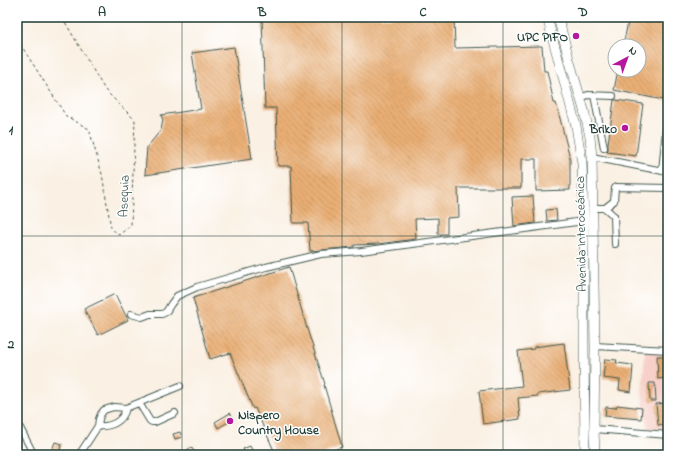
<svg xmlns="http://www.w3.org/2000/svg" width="685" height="472" viewBox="0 0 685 472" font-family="'Indie Flower',sans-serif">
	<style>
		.built { fill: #f7d1c9 }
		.building { fill: url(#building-back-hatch) }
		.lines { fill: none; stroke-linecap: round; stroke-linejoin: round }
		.minor-casing { stroke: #40584e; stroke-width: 8 }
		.highway-casing { stroke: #40584e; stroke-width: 10 }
		.path { stroke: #40584e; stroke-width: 1; stroke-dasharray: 3 3; stroke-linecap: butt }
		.minor { stroke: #fff; stroke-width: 6 }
		.highway { stroke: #fff; stroke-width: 9 }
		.grid { fill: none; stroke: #1f3d34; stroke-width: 1; stroke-opacity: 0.55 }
		.poi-dot { fill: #b5179e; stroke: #fff; stroke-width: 1.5 }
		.labels { text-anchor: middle; stroke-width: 3; stroke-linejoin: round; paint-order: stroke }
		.poi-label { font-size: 13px; font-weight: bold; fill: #1f3d34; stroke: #fff; text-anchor: end }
		.street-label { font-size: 13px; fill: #1f3d34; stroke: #fff }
		.neatline { fill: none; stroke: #1f3d34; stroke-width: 1.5 }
		.grid-label { font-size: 13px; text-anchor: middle; font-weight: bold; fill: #1f3d34 }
	</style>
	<defs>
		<pattern id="building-back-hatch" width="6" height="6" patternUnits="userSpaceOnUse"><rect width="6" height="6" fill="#eaaf75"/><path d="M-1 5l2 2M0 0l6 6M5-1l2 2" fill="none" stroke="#bd9061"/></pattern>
	</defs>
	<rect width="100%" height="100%" fill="#fff"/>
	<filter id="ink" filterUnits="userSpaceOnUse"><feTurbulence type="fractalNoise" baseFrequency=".025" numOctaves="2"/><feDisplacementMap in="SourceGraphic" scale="8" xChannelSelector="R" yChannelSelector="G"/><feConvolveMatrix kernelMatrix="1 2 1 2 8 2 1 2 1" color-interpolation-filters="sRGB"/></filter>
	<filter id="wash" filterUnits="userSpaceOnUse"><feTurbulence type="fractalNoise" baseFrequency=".012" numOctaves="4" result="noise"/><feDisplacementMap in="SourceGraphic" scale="16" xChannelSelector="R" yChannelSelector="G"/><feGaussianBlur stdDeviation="0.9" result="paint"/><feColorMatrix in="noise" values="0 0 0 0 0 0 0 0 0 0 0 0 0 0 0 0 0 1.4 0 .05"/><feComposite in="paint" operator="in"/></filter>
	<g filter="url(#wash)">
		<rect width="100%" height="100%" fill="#faf0e3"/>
		<path class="built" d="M645,350l23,1v79l-21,-1 -5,-35z"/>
		<g id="blocks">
			<path class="building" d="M262,17h192l1,31 87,-2 2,25h3l7,32h2l14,55v32l-34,1v-32h-15v29h-63l1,29 -12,1v16h-9v-16l-23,1 1,20 -38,5 -24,1v2l-44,4 -2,-28h-15l-2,-57h-13l-2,-58h-11z
				M629,17h39v84l-54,-11 4,-20h21v-24h-16z
				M234,47l18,112 -107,16 2,-28 14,-17 2,-10 -2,-5 40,-6 -9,-56z
				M614,100h2l27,4 -7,52 -29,-4 1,-3v-5z
				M533,196l2,27 -21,3 -2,-29z
				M556,209l1,11 -10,1 -1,-11z
				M289,267l19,65 17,52 -1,1 18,62 -22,8h-44l-21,-47 -2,1 -23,-56 -20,6 -17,-61z
				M115,294l13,26 -30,15 -14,-26z
				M564,343l6,47 -32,4v2l-20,2 2,21 -37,5 -4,-33 43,-5 -4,-35 16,-2v-2z
				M657,356h8l1,22 -8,1z
				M605,359l12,1 -1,3 17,2 -2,27 -12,-2 1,-10 -17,-2z
				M649,383h6l1,18h-6z
				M668,403v21l-10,1 -2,-21z
				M617,405l25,3 -1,11 -36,-3 1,-9 10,1z
				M230,413l4,6 -16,9 -3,-6z
				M180,432l2,5 -7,2 -2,-5z
				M55,442l7,2 -4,11h-8z
				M250,446l3,6 -7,3 -3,-6z
				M191,447l6,8h-7l-4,-4z"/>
		</g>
	</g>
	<g filter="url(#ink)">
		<use href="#blocks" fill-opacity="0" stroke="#40584e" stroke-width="1"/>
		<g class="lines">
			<defs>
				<path id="minor" d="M594,95l10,53
					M580,98l8,-3 25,1
					M17,143l1,2 -1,1
					M592,157l76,15
					M662,171l6,-62
					M593,208h12l9,-7 1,-13 1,-1 52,1
					M605,208l9,8 1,28
					M131,314l11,3 8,-3h12l4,-2 5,-8 6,-8 20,-9 69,-20 55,-13 40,-3 223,-30
					M595,346l73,4
					M139,403l11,18 2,1h3l20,-9
					M17,422l17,33
					M98,426c13,1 25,-4 28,-18
					M594,429l74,6
					M79,455l19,-29 1,-7 2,-5 3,-4 10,-3 12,1 54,-22"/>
				<path id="highway" d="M547,17l29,109 6,37 2,58v122l1,112
					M558,17l11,42 15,51 6,27 2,20 3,189 -1,83 1,26"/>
			</defs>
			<use href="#minor" class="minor-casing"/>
			<use href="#highway" class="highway-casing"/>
			<path class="path" d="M17,39l49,77 23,13 13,45 9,54 8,7 12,-10 4,-105 -30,-30 -43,-73"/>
			<use href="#minor" class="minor"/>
			<use href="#highway" class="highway"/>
		</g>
	</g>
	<path class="grid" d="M182,17v438M342,17v438M503,17v438M17,236h651"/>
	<g class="poi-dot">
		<circle cx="576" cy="36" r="4"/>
		<circle cx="625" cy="128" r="4"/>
		<circle cx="230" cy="421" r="4"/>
	</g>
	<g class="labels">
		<g class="poi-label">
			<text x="568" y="41">UPC PIFO</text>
			<text x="617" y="133">Briko</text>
			<text x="238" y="419" text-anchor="start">Nispero<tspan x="238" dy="15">Country House</tspan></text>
		</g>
		<g class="street-label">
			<text transform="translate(123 196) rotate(-88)" y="5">Asequia</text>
			<text transform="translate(580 234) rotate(-91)" y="5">Avenida Interoceánica</text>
		</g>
	</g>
	<rect width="685" height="472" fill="none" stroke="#fff" stroke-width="44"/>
	<g transform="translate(627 58) rotate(41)"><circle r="19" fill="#ffffff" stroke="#a5b1ae"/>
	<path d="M0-3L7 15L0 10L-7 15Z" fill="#b5179e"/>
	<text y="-6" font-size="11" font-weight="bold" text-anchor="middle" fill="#1f3d34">N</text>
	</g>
	<rect x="22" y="22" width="641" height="428" class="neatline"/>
	<g class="grid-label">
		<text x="102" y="16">A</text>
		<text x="262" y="16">B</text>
		<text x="423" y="16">C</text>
		<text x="583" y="16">D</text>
		<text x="11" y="134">1</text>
		<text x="11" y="348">2</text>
	</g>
</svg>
